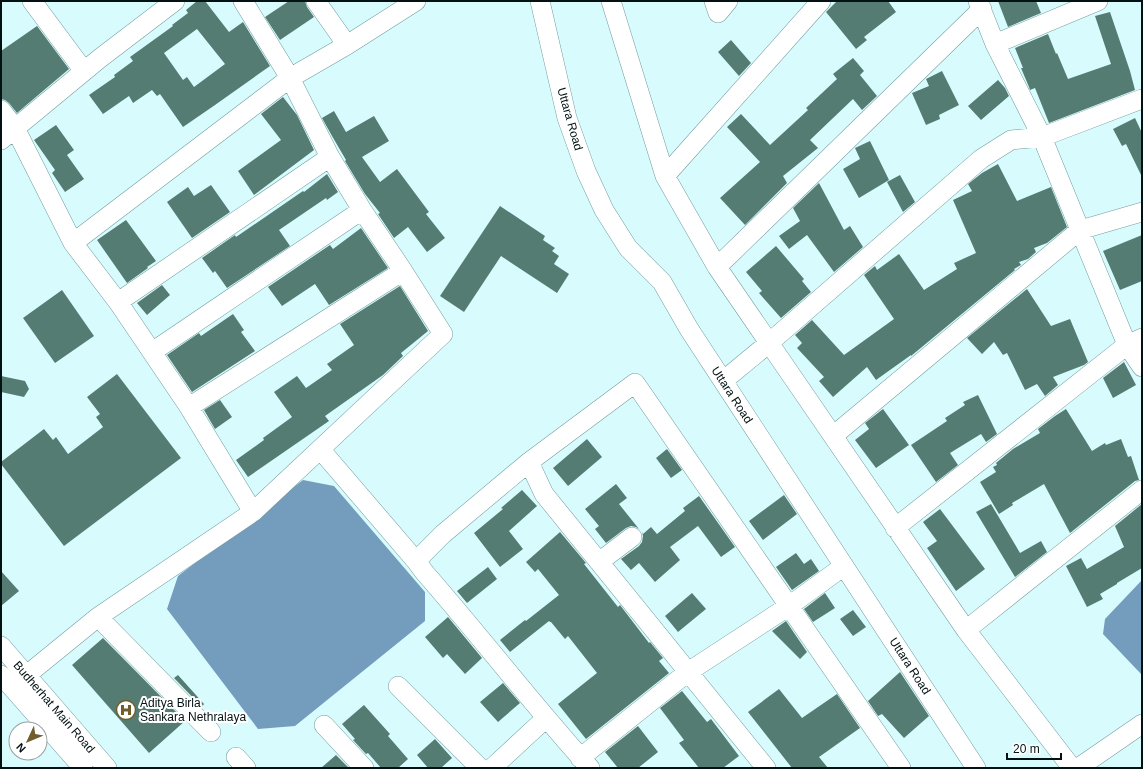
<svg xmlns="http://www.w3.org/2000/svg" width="1143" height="769" viewBox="0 0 1143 769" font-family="Helvetica,sans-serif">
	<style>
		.water { fill: #749cbd }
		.building { fill: #557c73; fill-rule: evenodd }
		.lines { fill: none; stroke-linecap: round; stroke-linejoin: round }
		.street-casing { stroke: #729c9e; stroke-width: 20 }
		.street { stroke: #fff; stroke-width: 19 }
		.labels { text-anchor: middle; stroke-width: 4; stroke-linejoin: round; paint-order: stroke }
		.street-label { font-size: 12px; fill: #031112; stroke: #fff }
		.poi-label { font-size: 12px; fill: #031112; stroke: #fff; text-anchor: start }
	</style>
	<rect width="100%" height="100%" fill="#d8fcfe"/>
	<path class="water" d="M303,480l31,6 91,106v29l-130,105 -37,3 -91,-120 11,-33z
		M1142,580v95l-39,-41 2,-15z"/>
	<path class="building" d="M197,1h8l24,31 14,-10 27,44 -55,39 -32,22 -23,-33 -3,2 -5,-6 -19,13 -4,-7 -26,18 -14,-19 26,-18 -1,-2 19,-14 -3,-4 43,-31 -1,-1 16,-12 -2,-3zM197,29l28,35 -31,23 -7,-10 -4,3 -19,-27z
		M289,1h16l2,6 7,10 -34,23 -15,-23z
		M837,1h51l8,11 -32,25 3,3 -11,9 -30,-37z
		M998,1h38l5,12 -33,14z
		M1110,12l20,59 5,19 -86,33 -14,-35 -5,2 -1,-3 -8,-19h2l-8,-20 33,-14 8,20 1,-1 11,26 43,-15 -16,-48z
		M37,26l32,43 -52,44 -8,-10 -4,-3 -4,-1v-48z
		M731,40l20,23 -12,13 -21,-24z
		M853,58l11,13 -4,4 17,21 -15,14 -9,-11 -43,41 8,8 -35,28 4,7 -42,42 -25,-27 40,-36 -33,-35 14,-13 29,31 38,-35 -2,-2 31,-29 -4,-5z
		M942,71l17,34 -20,10 1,4 -14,6 -14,-32 17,-7 -3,-7z
		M998,80l7,8 4,8 -28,24 -13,-14z
		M283,97l14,18 17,35 -60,45 -16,-24 43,-31 -20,-26z
		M334,111l12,21 28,-16 15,25 -27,16 18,25 17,-13 32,43 -3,2 19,24 -18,14 -19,-25 -14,11 -16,-24 2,-1 -15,-19 -20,-33 1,-1 -14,-24 -10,-18z
		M1135,118l7,15v44l-16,-33 -4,2 -9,-17z
		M56,125l18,25 -7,5 17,24 -19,13 -13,-19 3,-3 -21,-30z
		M870,141l19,39 -30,18 -16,-29 17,-10 -5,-11z
		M998,164l19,37 34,-14 16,40 -20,16 -13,5 2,4 -8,7 -9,3 2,3 -7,4 1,1 -104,86v-1l-35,25 -9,-13 -34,30 -14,-16 5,-4 -27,-29 5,-5 -7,-8 17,-15 32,35 50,-36 -30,-44 11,-9 2,4 22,-16 25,36 33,-21 -3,-6 22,-10 -23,-53 19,-9 -4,-7 14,-11z
		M327,174l11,18 -11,8 -1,-2 -47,32 11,16 -63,42 -12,-17 -2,2 -11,-15 33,-23 1,2 67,-46 1,1z
		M900,175l15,27 -12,10 -16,-30z
		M819,183l25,47 6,-4 13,21 -29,25 -27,-37 -18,14 -10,-13 21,-15 -7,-13z
		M211,185l19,27 -38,26 -25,-36 21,-15 6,9z
		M500,206l45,30 -2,4 12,8 -3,3 7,5 -5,8 15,10 -12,19 -56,-37 -37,56 -24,-16z
		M126,220l30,41 -9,6 1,1 -21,15 -30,-43z
		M361,228l27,40 -59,37 -14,-21 -33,22 -14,-19 62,-42 3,4z
		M1142,235v46l-22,9 -17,-39z
		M776,246l28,33 -2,2 9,11 -30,26 -22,-25 3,-2 -16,-19z
		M162,285l8,10 -23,20 -10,-12z
		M400,286l28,45 -27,22 2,3 -20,19 -58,41 4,5 -81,56 -12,-17 28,-20 -1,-2 29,-21 -18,-25 23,-16 9,12 26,-18 -5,-6 27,-19 -14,-21z
		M1027,289l24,37 19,-7 18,43 -4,3 -31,12 5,8 -13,11 -8,-12 -12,6 -18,-37 -4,2 -9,-13 -12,12 -15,-16z
		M62,290l32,46 -39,27 -32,-45z
		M233,314l11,16 -3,2 14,19 -63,41 -25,-37 32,-22 2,3z
		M1124,362l12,23 -23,13 -10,-20z
		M117,374l64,84 -117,88 -63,-82v-2l43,-33 9,11 3,-3 12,17 35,-27 -7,-10 4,-3 -13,-17z
		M1,376l24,5 4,8 -5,8 -23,-5z
		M978,395l19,39 -11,8 -5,-8 -31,19 8,12 -22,17 -25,-37 36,-24 -2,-3 20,-13 -2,-3z
		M220,400l12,17 -17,12 -11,-19z
		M883,409l26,36 -33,23 -21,-28 14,-11 -4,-6z
		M1066,409l26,42 13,-8 1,2 15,-6 7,18 3,-1 8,24 -4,1 -65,52 -26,-49 -32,19 1,2 -14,9 -19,-32 16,-10 -3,-5 4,-2 -1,-2 17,-14 27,-16 -2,-4 17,-13z
		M587,439l15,18 -34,29 -15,-18z
		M667,449l15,21 -11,8 -15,-20z
		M616,484l11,14 -8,6 20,25 -3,-2 -5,-1 -5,2 -20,15 -11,-14 4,-3 -14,-17z
		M522,490l15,16 -28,25 14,18 -23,18 -26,-34 29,-24 -2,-1z
		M784,495l13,19 -34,26 -14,-19z
		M699,496l36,51 -14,10 -23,-31 -28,21 10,13 -25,22 -16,-19 -8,7 -10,-11 18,-13 3,-4 1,-6 -1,-4 1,2 8,-7 6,7 28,-23 -2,-3z
		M991,504l29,49 21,-12 6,11 -32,25 -39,-65z
		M1142,504v64l-25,15v1l-17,10 3,5 -16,8 -21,-41 15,-8 6,11 37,-22 -9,-21z
		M940,509l45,60 -29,22 -29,-43 10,-7 -14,-19z
		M560,532l26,31 -2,1 34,43 2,-2 29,38 1,-1 13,16 -4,3 10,12 -83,66 -28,-35 39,-31 -29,-37 -3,3 -14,-17h-1l-1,-1 -39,31 -10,-12 25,-20 1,1 33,-26 -21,-26 -3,3 -9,-10z
		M796,553l8,11 7,-5 8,12 -27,19 -16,-23z
		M488,567l9,12 -30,24 -10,-12z
		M1,571l18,20 -18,15z
		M692,593l14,16 -28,23 -13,-16z
		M825,593l10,15 -22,14 -9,-13z
		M853,610l13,17 -13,9 -13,-17z
		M448,617l34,41 -17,16 -18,-20 -4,4 -18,-21z
		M786,621l21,31 -7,7 -28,-28z
		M103,638l82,83 -36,32 -77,-88z
		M900,672l29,44 -25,22 -22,-24 -4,2 -10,-15z
		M178,675l26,29 -2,3 -28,-29z
		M503,683l17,20 -22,19 -18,-20z
		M779,689l23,29 35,-24 23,34 -41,29 9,11h-36l-44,-56z
		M682,691l25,31 4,-3 28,37 -16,12h-24l-20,-25 5,-3 -24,-32z
		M364,705l26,29 -2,2 20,23 -10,9h-17l-13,-15 -2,1 -13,-14 2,-1 -13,-15z
		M638,726l20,26 -20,16h-20l-13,-16z
		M435,739l17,19 -11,10h-13l-11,-13z
		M336,755l13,13h-28z"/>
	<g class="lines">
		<defs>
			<path id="street" d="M32,1l52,70
				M243,1l47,77 40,79 32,53 41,61 40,63 -190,178
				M316,1l31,44
				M540,1l27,117 19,53 18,39 24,38 34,34 27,47 287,439
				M611,1l54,175 52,91 249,363 106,138
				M714,1l4,12 10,-12
				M978,1l17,43 47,93 85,208 15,22
				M995,44l103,-43
				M1,110l14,18 58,115 45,59 71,105 64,105 -155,105 -86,70
				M1,140l98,-81 76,-58
				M665,176l156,-175
				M73,243l217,-165 57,-33 69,-44
				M717,267l265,-258
				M118,302l212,-145
				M152,352l210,-142
				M723,381l46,-38 212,-184 30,-19 31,-3 100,-38
				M189,407l214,-136
				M833,436l247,-206 62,-18
				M320,449l96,112
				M529,462l15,32 222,274
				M895,528l232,-183 15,-7
				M599,562l33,-25
				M844,566l-55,40 112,162
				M98,617l113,115
				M966,630l176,-140
				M1,646l106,122
				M1,675l82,93
				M398,686l82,82
				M324,725l40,43
				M236,757l10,11
				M580,758l108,-86 101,-66 -154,-223 -106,79 -86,72 -27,27 9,12c56,64 108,132 165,195
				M492,768l54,-50
				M1078,768l64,-44"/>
		</defs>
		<use href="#street" class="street-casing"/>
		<use href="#street" class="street"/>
	</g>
	<defs>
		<symbol id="hospital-ring" viewBox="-11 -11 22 22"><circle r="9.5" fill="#fff" stroke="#705f2d" stroke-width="1.5"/><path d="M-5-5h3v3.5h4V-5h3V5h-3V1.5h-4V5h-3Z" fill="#705f2d"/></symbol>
	</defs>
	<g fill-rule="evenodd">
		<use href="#hospital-ring" x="115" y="699" width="22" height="22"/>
	</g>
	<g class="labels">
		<g class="street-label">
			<text transform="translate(570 119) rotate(74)" y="4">Uttara Road</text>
			<text transform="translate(732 395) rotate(57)" y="4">Uttara Road</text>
			<text transform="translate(910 666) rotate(57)" y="4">Uttara Road</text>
			<text transform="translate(54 707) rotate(49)" y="4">Budherhat Main Road</text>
		</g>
		<g class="poi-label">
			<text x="140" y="707">Aditya Birla<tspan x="140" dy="14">Sankara Nethralaya</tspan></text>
		</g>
	</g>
	<rect width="1143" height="769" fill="none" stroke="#031112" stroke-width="4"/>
	<g transform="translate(28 741) rotate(226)"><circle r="19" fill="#ffffff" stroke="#9aa0a0"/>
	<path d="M0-3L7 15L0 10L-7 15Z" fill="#705f2d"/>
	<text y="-6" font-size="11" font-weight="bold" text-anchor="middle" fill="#031112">N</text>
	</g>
	<path d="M1007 753v6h54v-6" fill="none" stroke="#031112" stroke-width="2"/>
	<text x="1013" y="753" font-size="12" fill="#031112" stroke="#ffffff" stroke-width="3" paint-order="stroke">20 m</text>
</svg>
